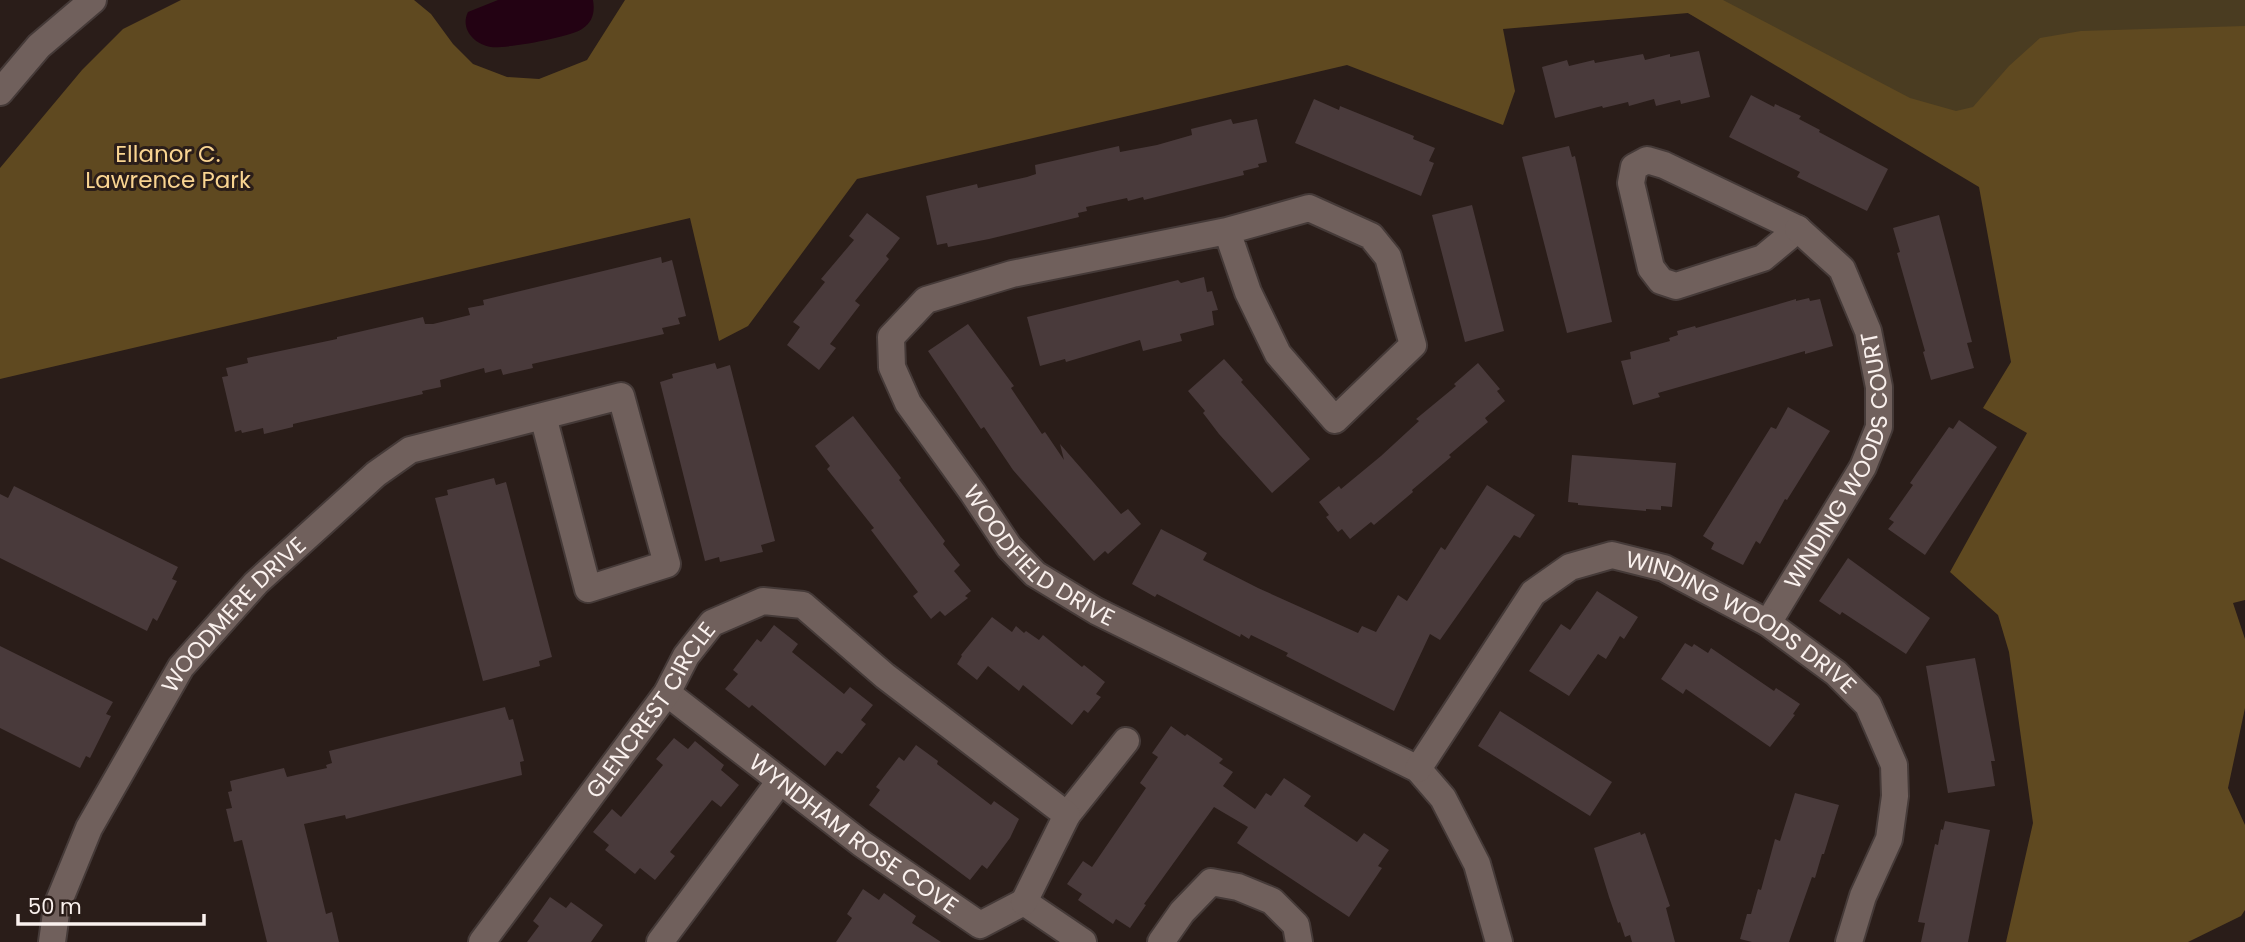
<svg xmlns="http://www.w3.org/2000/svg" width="2245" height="942" viewBox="0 0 2245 942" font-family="Poppins,sans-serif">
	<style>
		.green { fill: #4a3c21 }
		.forest { fill: #5f4920 }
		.water { fill: #230213 }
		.building { fill: #493a3b }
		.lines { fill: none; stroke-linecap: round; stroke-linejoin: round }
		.street-casing { stroke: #453a38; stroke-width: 30 }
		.street { stroke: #70605c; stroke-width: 26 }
		.labels { text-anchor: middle; stroke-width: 6; stroke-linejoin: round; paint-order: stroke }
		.park-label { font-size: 23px; fill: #f9d491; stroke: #2a1d19 }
		.street-label { font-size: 23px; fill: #faf1ee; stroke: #2a1d19 }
	</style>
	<rect width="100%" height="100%" fill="#2a1d19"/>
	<path class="green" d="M1663,0h582v294l-557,-281z"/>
	<path class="forest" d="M181,0h233l17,14 22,30 20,20 34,13 32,2 48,-19 38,-60h1098l187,98 46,13 17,-4 36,-41 31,-28 41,-7 164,-5v574l-12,3 12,36v69l-17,80 17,37v85l-4,6 -53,26h-182l27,-119 -24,-171 -11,-37 -48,-43 77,-139 -44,-25 28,-46 -32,-175 -291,-174 -185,16 12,62 -12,34 -156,-60 -490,114 -109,147 -29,15 -29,-123 -690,161v-211l82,-98 41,-41z"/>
	<path class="water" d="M498,0h95c2,12 0,22 -11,29 -12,8 -76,20 -91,18 -18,-3 -31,-19 -23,-35z"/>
	<path class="building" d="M1699,51l11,46 -29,7 -1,-4 -24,6 -2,-7 -25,7 -1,-4 -25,6 -1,-2 -47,12 -13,-51 25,-7 2,6 25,-6 1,3 48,-9 2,6 25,-6v3z
		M1751,95l23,12 1,-3 26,12 -2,3 21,11 -1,2 69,37 -21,42 -70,-34 3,-5 -71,-35z
		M1314,99l25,11 1,-4 74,30 -1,3 22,9 -6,13 5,2 -13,33 -126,-53z
		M1231,119l2,5 24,-5 10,43 -9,2 1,3 -16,4 1,4 -100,25 -1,-3 -15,4 -1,-3 -41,9 1,4 -9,2 1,4 -90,22 -41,8 -1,-4 -10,2 -11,-49 51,-12 1,4 49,-11 9,-3 -1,-9 84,-19 1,6 37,-7 35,-10 -1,-6z
		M1569,146l3,11 3,-1 37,166 -45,11 -45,-176z
		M1472,205l32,126 -39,11 -33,-127z
		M867,213l33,25 -14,18 3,3 -34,42 5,4 -30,39 6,4 -17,22 -32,-25 13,-18 -7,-5 32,-40 -4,-3 33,-39 -5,-4z
		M1939,215l33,127 -5,1 7,25 -43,12 -8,-28 2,-1 -28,-98 3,-1 -7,-24z
		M661,257l1,6 10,-3 14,56 -8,2 2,6 -18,4 2,6 -132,30 1,4 -30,7 -2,-6 -16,4 -1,-5 -44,12 1,7 -19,4 1,3 -130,30v3l-29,7 -1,-6 -21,5 -1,-3 -6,2 -13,-55 6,-1 -2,-8 22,-5 -1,-5 90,-19v-2l86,-20 2,7h8l37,-9 -2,-7 16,-3 -1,-5z
		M1204,277l3,15 5,-1 6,19 -6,1 2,14 -34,9 2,7 -39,10 -3,-11 -74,22 -1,-3 -25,7 -13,-49 151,-37 3,3z
		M1809,298l1,3 10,-2 13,47 -28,8v-3l-147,42 2,4 -27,8 -12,-44 10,-2 -1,-7 40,-11 -1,-3 9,-3 -1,-4 18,-5 1,2 100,-29v2z
		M968,324l46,62 -3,2 31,46 3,-2 19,28 -4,-16 61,70 7,-5 13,15 -33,30 -3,-3 -11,10 -35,-39 -46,-52 -29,-43 -3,2 -53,-78z
		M1224,359l19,21 -2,2 69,77 -38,34 -53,-59 -16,-21 2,-2 -17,-20z
		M715,363l2,6 13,-4 45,176 -14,4 2,7 -43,10 -1,-5 -14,4 -45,-179 13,-4 -1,-4z
		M1478,363l22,26 -3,2 8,10 -20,17 3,4 -39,33 2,2 -39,33 1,2 -39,33 -3,-3 -21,17 -8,-10 -4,3 -12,-15 3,-2 -10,-13 20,-16 2,3 40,-33 38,-35 -3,-2 40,-33 -2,-2z
		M1788,407l42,24 -43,69 -2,-1 -25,45 -4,-3 -13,24 -32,-16 3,-6 -11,-7 68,-109 5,2z
		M853,416l48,62 -2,2 46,61 -2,3 17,21 -6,6 17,20 -6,5 3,2 -23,18 -5,-5 -9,8 -18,-23 5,-4 -47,-62 3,-2 -47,-59 3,-3 -15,-20z
		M1959,420l38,27 -72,108 -37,-26 6,-7 -5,-3 24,-34 -3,-2 39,-56 4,2z
		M1572,455l104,8 -4,44 -11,-1v4l-15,-1v2l-68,-6v-2l-10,-1z
		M494,478l2,7 10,-3 46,175 -13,4 1,5 -57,15 -48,-183 13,-3 -1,-5z
		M1487,485l48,30 -15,23 -6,-3 -74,105 -10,-6 -36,77 -108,-55 2,-3 -37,-18 -2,4 -8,-5 -1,3 -83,-43 -2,3 -23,-13 29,-55 46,24 -4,7 55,28 100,45 4,-7 14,6 22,-37 9,6 34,-54 4,3z
		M14,486l164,81 -6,12 5,2 -20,40 -4,-3 -6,13 -147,-73v-64l8,4z
		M1848,558l82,60 -24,36 -64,-42 -2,3 -21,-14z
		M1597,591l41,26 -14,22 -4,-3 -14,23 -8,-5 -29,42 -40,-25 32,-47 9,6z
		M992,617l20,15 4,-6 8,7 2,-2 13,9 4,-5 39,32 2,-2 21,17 -9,12 5,3 -13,16 -4,-3 -12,15 -49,-40 -4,6 -31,-25 -11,14 -20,-16 5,-8 -1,-1z
		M774,625l24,19 -6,8 52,42 6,-7 23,18 -12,15 5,4 -24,30 -5,-3 -12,15 -73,-61 -3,3 -24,-19 13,-15 -5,-4 24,-31 4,3z
		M1685,643l7,4 2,-3 14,9 3,-5 63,43 2,-3 24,16 -7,10 2,1 -25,32 -84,-58 -3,5 -22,-15z
		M0,646l113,56 -7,12 5,2 -21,42 -4,-2 -6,12 -80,-40z
		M1975,658l20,103h-4l4,25 -47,7 -22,-127z
		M505,707l4,13 4,-1 11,42 -4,1 2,13 -176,44 -1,-4 -41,9 22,90 6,-2 7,30h-72l-25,-102 -8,2 -8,-33 6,-1 -4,-16 4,-1 -2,-10 54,-13 3,9 40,-9 -1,-3 6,-2 -3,-12z
		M1500,711l112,71 -22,34 -112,-70z
		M1171,726l14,10 2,-2 36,25 -4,4 14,9 -10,14 32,23 11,-16 5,3 13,-18 27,18 -7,10 53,36 7,-9 25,17 -11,16 4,2 -33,49 -112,-74 11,-16 -34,-20 -70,97 2,1 -16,23 -14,-9 -3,5 -35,-24 4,-6 -15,-10 16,-23 9,6 54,-79 -6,-5 18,-26 -6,-4z
		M674,738l14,11 7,-8 29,24 -3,5 18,15 -18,22 -9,-7 -42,52 5,4 -20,24 -15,-12 -5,6 -30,-24 4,-5 -16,-13 19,-23 9,8 42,-52 -7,-6z
		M916,745l22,16 -1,3 54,41 3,-4 25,18 -9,19 -23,31 -5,-4 -12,15 -101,-75 11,-15 -4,-3 23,-30 5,4z
		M1795,793l44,12 -15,49h-2l-7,24 -3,-1 -23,65h-37l-12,-3 7,-25h4l7,-25 3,1 14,-51 5,2z
		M1945,821l45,9 -22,112h-47l4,-19 -7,-1 6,-27 11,-51 3,1 3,-16 2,1z
		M1640,832l1,3 4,-2 25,73 -4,2 9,34h-43l-2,-7 -5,2 -5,-15 -2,1 -9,-26 -15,-49z
		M863,889l16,11 5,-7 32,23 -4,7 29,19h-105l16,-24 -5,-4z
		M550,897l16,11 5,-6 32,23 -12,17h-64l12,-16 -6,-5z"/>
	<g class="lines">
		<defs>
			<g id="street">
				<path d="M0,92l39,-46 54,-46"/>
				<path d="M1647,160l17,5 134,64 -35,29 -87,28 -15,-5 -10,-13 -20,-85 3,-16z"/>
				<path id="s1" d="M1227,231l21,61 30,62 57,66 78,-75 -25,-88 -17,-21 -62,-28 -82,23 -215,43 -86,26 -35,37 1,30 16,36 65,90 36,54 26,27 61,37 322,158 25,29 34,66 22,78"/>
				<path id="s2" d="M1768,623l95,-156 16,-40v-40l-11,-56 -26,-62 -44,-40"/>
				<path id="s3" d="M667,693l195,151 118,81 44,-23 59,40"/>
				<path id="s4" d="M1418,769l115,-176 37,-26 42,-12 52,13 104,55 68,50 32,32 26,60 1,31 -6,43 -26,57 -14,46"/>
				<path d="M1067,815l59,-74"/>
				<path id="s5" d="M52,942l5,-36 32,-78 92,-161 75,-84 120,-109 34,-24 211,-54 46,168 -79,25 -45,-173"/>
				<path id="s6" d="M482,942l185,-249 19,-37 26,-33 51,-22 40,4 82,71 182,139 -43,87"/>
				<path d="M660,942l120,-161"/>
				<path d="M1161,942l21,-30 29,-30 27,5 34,14 24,24 3,17"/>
			</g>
		</defs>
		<use href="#street" class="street-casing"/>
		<use href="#street" class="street"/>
	</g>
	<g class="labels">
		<g class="park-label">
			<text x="168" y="162">Ellanor C.<tspan x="168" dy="26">Lawrence Park</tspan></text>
		</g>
		<g class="street-label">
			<text dy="8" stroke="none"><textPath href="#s2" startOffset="182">WINDING WOODS COURT</textPath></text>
			<text dy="8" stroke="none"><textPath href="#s1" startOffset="1234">WOODFIELD DRIVE</textPath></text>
			<text dy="8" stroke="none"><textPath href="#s5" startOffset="380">WOODMERE DRIVE</textPath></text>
			<text dy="8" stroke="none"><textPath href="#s4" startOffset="446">WINDING WOODS DRIVE</textPath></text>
			<text dy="8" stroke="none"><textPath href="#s6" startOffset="287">GLENCREST CIRCLE</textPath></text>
			<text dy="8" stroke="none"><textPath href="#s3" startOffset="234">WYNDHAM ROSE COVE</textPath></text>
		</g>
	</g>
	<path d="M18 914v10h186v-10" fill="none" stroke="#faf1ee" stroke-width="3.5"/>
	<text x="28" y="914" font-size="21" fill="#faf1ee" stroke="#2a1d19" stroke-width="5" paint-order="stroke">50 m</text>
</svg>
